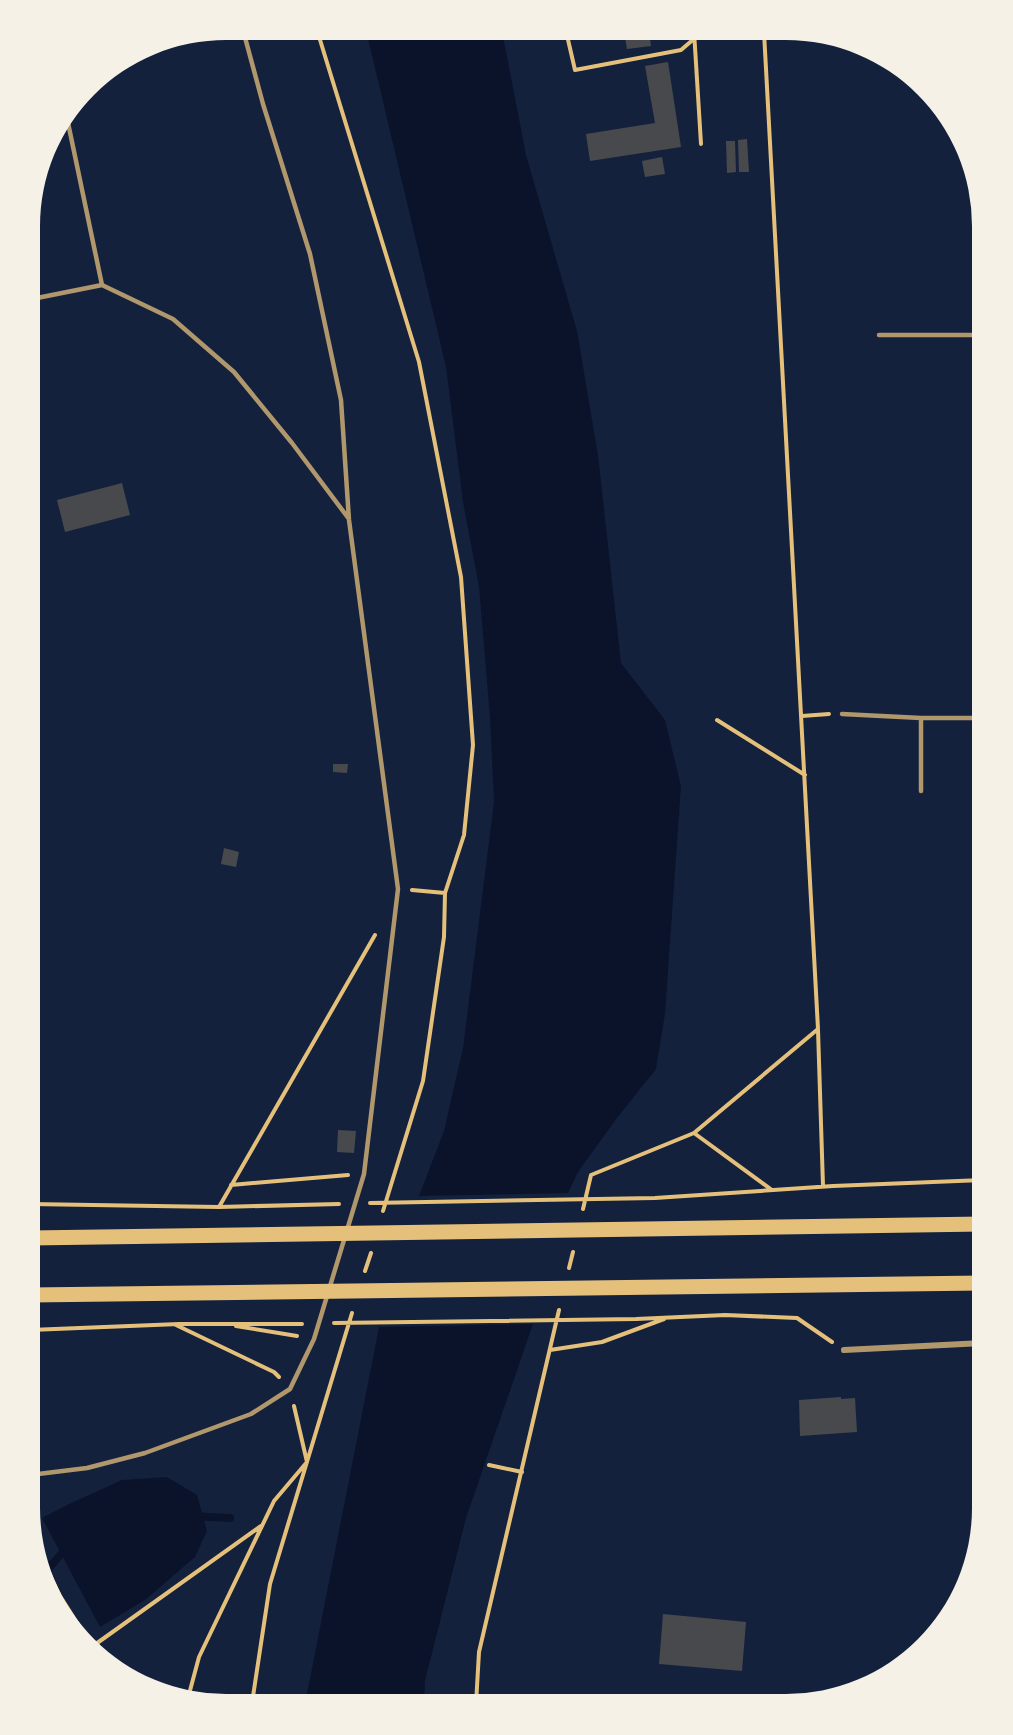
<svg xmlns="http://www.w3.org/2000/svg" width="1013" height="1735" viewBox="0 0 1013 1735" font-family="'Golos Text',sans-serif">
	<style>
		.water { fill: #0b132b }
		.pier { fill: #14213d }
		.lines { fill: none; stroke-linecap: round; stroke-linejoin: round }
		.stream { stroke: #0b132b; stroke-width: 8 }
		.building { fill: #48494c }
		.path { stroke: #e5c07b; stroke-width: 4 }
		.service { stroke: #b1986c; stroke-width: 4.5 }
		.minor { stroke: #b1986c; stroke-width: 6 }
		.primary { stroke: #e5c07b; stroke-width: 15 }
	</style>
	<rect width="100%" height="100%" fill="#14213d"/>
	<path class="water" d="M366,30l136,1 24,124 51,176 21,124 23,208 44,57 16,66 -16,228 -9,55 -39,49 -39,54 -10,21 -35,131 -67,194 -41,163 -1,23h-119l74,-377 40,-131 25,-65 19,-83 31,-246 -4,-84 -11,-131 -16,-85 -17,-135z
		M167,1477l30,18 10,36 -12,26 -50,43 -45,27 -58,-109 27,-14 53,-24z"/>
	<path class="pier" d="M572,1193l-36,131 -161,3 40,-131z"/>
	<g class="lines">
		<path class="stream" d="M191,1516l39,2
			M43,1575l25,-29"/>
	</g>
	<path class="building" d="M624,31h25l2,15 -24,3z
		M668,62l13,85 -91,14 -4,-27 69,-11 -10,-57z
		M747,139l2,33h-10l-1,-32z
		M726,141h9l1,31 -9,1z
		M662,157l3,17 -20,3 -3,-16z
		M122,483l8,32 -65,17 -8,-32z
		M333,764h15l-1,9 -14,-1z
		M224,848l15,4 -3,15 -15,-3z
		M338,1130l18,1 -2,22 -17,-1z
		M841,1397v2l14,-1 2,34 -57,4 -1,-36z
		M663,1614l83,8 -4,49 -83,-7z"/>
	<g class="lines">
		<path class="path" d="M317,30l102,332 42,215 12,168 -9,90 -19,58
			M566,31l9,39 106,-20 14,-12 3,-7
			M694,31l7,113
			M802,716l27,-2
			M717,720l88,55
			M818,1030l5,156
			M694,1133l78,57
			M231,1185l117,-10
			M370,1203l285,-5 178,-12 150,-6
			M30,1204l189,3 120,-3
			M219,1207l156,-272
			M583,1209l8,-34 103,-42 124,-104 -54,-997
			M383,1211l40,-130 21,-144 1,-44 -33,-3
			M569,1268l4,-16
			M365,1271l6,-18
			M334,1323l302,-4 89,-4 72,3 35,24
			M176,1325l98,47 5,5
			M236,1326l61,10
			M30,1330l149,-6h123
			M550,1350l52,-8 62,-23
			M489,1465l33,7
			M38,1550l22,46 26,41
			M93,1646l168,-120
			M188,1698l11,-41 75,-156 33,-39 -13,-56
			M252,1703l18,-119 82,-271
			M476,1704l3,-52 80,-342"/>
		<path class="service" d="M67,118l35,167 71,34 61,53 58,71 57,76
			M32,299l70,-14
			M879,335h104
			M842,714l79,4h62
			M921,791v-73
			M30,1475l57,-7 58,-15 106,-39 39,-25 24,-50 50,-165 34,-285 -49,-369 -8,-120 -31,-146 -47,-150 -20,-74"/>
		<path class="minor" d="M844,1350l139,-7"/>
		<path class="primary" d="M30,1238l953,-14
			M30,1295l953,-12"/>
	</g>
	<path d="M0 0H1013V1735H0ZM226 40H786A186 186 0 0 1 972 226V1508A186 186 0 0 1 786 1694H226A186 186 0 0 1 40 1508V226A186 186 0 0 1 226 40Z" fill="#f6f1e7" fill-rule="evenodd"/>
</svg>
